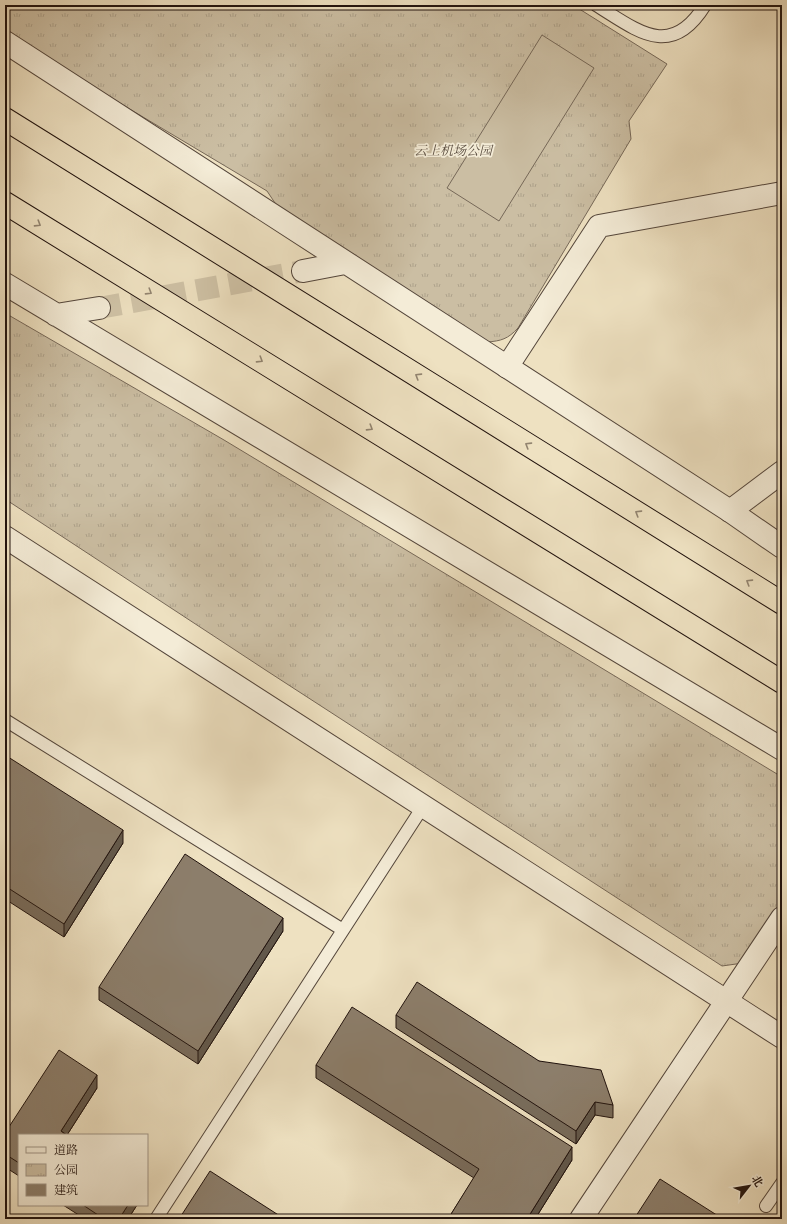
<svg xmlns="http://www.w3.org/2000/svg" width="787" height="1224" viewBox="0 0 787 1224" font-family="'IM FELL Double Pica','Noto Serif SC',serif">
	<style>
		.park { fill: url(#park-tufts); stroke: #766858 }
		.pitch { fill: #cbbea3; stroke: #766858 }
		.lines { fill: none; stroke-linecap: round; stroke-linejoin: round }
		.tertiary-tunnel { stroke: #cfc2a6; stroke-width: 22; stroke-dasharray: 22 11; stroke-linecap: butt }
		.service-casing { stroke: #54463b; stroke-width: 14 }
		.minor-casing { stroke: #54463b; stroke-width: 24 }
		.tertiary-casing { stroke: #54463b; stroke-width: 24 }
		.motorway-casing { stroke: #21130e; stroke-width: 24 }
		.service { stroke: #f4ecd7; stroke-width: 12 }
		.minor { stroke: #f4ecd7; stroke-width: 22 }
		.tertiary { stroke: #f4ecd7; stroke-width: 22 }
		.motorway { stroke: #eee1c1; stroke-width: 22 }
		.wall { fill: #786c5c; stroke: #21130e }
		.shaded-wall { fill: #62584b; stroke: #21130e }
		.building { fill: #8c7e6b; stroke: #21130e }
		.oneway { stroke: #928470 }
		.labels { text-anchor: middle; stroke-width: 3.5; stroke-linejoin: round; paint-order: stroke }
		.park-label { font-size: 13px; font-style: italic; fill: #5c4f42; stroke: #f4ecd7 }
	</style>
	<defs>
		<pattern id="park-tufts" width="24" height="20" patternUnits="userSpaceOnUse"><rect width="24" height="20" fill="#cbbea3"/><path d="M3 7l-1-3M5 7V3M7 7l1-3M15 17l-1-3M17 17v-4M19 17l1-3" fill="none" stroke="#aea28b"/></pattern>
	</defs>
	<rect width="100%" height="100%" fill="#eee1c1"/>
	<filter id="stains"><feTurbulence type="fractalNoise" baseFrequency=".005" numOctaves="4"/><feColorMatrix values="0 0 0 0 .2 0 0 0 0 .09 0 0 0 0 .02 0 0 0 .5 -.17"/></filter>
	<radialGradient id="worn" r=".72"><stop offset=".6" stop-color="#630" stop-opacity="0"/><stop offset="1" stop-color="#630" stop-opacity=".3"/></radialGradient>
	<path class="park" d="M5,5h568l94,59 -38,57 2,18 -113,189c-10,11 -17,13 -31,14l-206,-130 -14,-21 -176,-105 -86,-56z
		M5,313l219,127 558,337v125l-39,61 -21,3 -455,-295 -262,-172z"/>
	<path class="pitch" d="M542,35l52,33 -95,153 -52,-33z"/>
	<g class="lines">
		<path class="tertiary-tunnel" d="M99,308l204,-37"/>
		<defs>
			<path id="service" d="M596,5c42,26 75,55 109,0
				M5,720l338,210
				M766,1206l16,-23
				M156,1219l268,-414"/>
			<path id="minor" d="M507,367l92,-141 183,-33
				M730,511l52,-39
				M581,1219l201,-301"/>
			<path id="tertiary" d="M5,42l725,469 52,36
				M303,271l42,-8
				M5,284l777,465
				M56,315l43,-7
				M5,537l777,500"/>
			<path id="motorway" d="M5,119l777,484
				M5,203l777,479"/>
		</defs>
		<use href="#service" class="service-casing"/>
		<use href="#minor" class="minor-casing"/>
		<use href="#tertiary" class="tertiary-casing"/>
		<use href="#motorway" class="motorway-casing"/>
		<use href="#service" class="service"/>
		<use href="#minor" class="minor"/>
		<use href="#tertiary" class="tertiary"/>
		<use href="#motorway" class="motorway"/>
	</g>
	<path class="wall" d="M5,755l118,88 -59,94 -59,-38z
		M283,931l-85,133 -99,-64v-13z
		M396,1015l143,46 74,44v13l-18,-3 -19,29 -180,-116z
		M316,1065l256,95 -37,59h-87l26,-41 -158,-100z
		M97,1088l-30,47h-48v41l-14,-9v-34z
		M63,1205h74l-9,14h-43z"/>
	<path class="shaded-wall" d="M123,830v13l-59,94v-13z
		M283,918v13l-85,133v-13z
		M97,1075v13l-30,47 -6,-4z
		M595,1102v13l-19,29v-13z
		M572,1147v13l-37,59h-8z
		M128,1205h9l-9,14h-9z"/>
	<path class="building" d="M5,755l118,75 -59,94 -59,-38z
		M185,854l98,64 -85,133 -99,-64z
		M417,982l122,79 62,9 12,35 -18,-3 -19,29 -180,-116z
		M352,1007l220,140 -45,72h-79l31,-50 -163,-104z
		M59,1050l38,25 -36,56 5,4h-47v28l-14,-9v-21z
		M210,1171l70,45 -2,3h-99z
		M660,1179l63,40h-89z
		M83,1205h45l-9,14h-15z"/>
	<defs><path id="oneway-chevron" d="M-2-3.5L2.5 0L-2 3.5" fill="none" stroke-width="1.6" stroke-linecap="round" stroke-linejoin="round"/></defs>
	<g class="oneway">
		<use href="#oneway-chevron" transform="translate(38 224) rotate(32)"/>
		<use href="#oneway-chevron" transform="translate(149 292) rotate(32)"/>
		<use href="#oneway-chevron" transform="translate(260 360) rotate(32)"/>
		<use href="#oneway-chevron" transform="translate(418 376) rotate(-148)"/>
		<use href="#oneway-chevron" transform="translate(370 428) rotate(32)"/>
		<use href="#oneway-chevron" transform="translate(528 445) rotate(-148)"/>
		<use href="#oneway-chevron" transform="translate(638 513) rotate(-148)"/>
		<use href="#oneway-chevron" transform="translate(749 582) rotate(-148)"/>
	</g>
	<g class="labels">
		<g class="park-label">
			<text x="453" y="155">云上机场公园</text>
		</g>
	</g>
	<rect width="787" height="1224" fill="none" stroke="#eee1c1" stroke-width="20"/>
	<rect x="6" y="6" width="775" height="1212" fill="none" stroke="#21130e" stroke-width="2"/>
	<rect x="10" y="10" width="767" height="1204" fill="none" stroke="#21130e"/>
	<rect x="18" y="1134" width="130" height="72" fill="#f4ecd7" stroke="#a09587"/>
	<rect x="26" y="1147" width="20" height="6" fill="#f4ecd7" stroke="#a09587"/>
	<text x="54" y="1154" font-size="12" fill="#21130e">道路</text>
	<rect x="26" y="1164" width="20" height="12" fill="url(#park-tufts)" stroke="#a09587"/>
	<text x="54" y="1174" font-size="12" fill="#21130e">公园</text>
	<rect x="26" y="1184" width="20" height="12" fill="#8c7e6b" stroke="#a09587"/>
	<text x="54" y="1194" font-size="12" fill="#21130e">建筑</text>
	<g transform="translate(749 1186) rotate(59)" stroke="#f4ecd7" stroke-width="3" paint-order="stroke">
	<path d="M0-3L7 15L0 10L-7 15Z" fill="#21130e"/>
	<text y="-6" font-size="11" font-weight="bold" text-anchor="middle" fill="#21130e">北</text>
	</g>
	<rect width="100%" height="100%" filter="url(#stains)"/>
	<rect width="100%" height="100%" fill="url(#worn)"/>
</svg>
